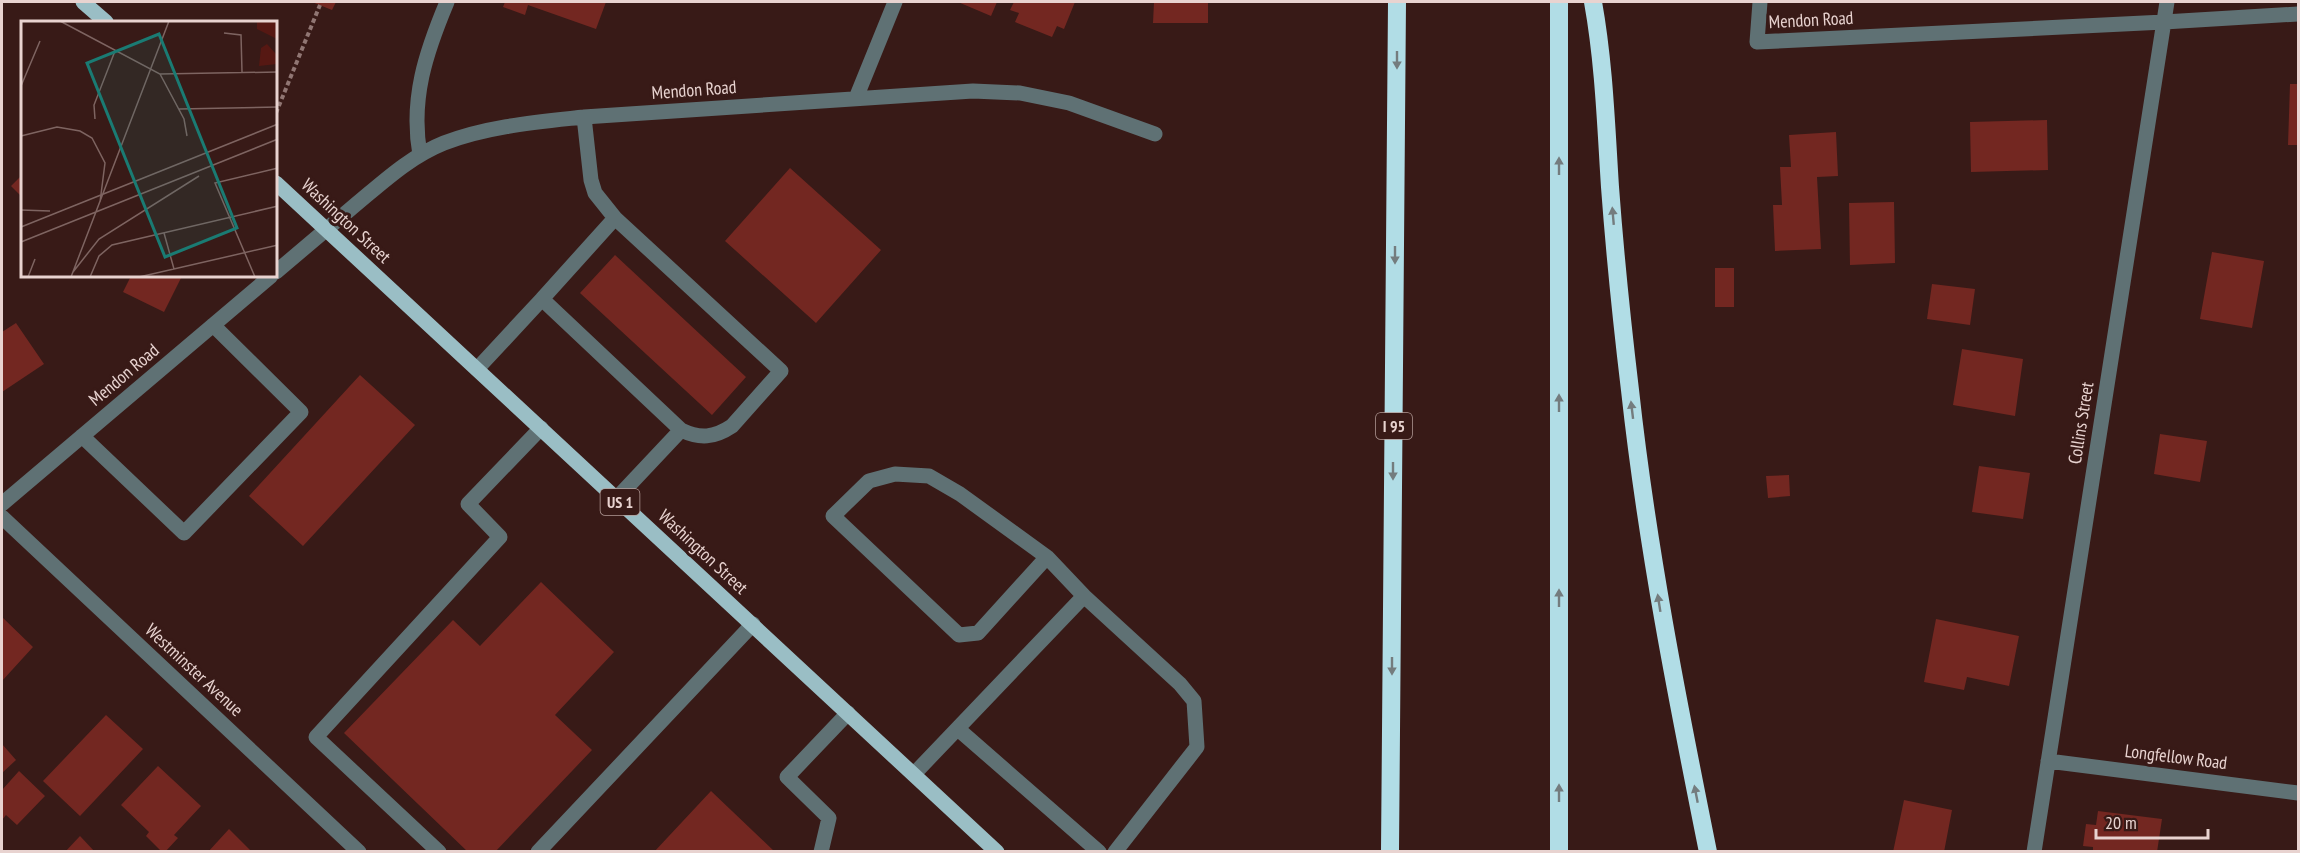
<svg xmlns="http://www.w3.org/2000/svg" width="2300" height="853" viewBox="0 0 2300 853" font-family="'PT Sans Narrow',sans-serif">
	<style>
		.building { fill: #732721 }
		.lines { fill: none; stroke-linecap: round; stroke-linejoin: round }
		.path { stroke: #907673; stroke-width: 4; stroke-dasharray: 4.5 3; stroke-linecap: butt }
		.minor { stroke: #5f7174; stroke-width: 15 }
		.major { stroke: #9abec5; stroke-width: 15 }
		.highway { stroke: #b1dde6; stroke-width: 18 }
		.oneway { fill: #747c7e }
		.labels { text-anchor: middle; stroke-width: 6; stroke-linejoin: round; paint-order: stroke }
		.shield { fill: #381a17; stroke: #b39c98; stroke-width: 1.5 }
		.shield-label { font-size: 16px; font-weight: bold; fill: #e8d3d0 }
		.street-label { font-size: 18px; fill: #e8d3d0; stroke: #381a17 }
		.inset-road { fill: none; stroke: #7e6461; stroke-width: 1.5 }
		.view { fill: #1a7b73; fill-opacity: 0.15; stroke: #1a7b73; stroke-width: 3 }
		.inset-edge { fill: none; stroke: #e8d3d0; stroke-width: 3 }
	</style>
	<rect width="100%" height="100%" fill="#381a17"/>
	<path class="building" d="M312,2h24l-4,8z
		M505,2h101l-10,27 -68,-24 -3,10 -22,-8z
		M958,2h39l-6,14z
		M1014,2h61l-11,27 -7,-3 -5,11 -37,-15 4,-9 -9,-3z
		M1154,2h54v21h-55z
		M2290,84h8v61h-10z
		M2047,120l1,50 -77,2 -1,-50z
		M1836,132l2,44 -21,1 4,72 -46,2 -2,-46h9l-2,-38h11l-2,-32z
		M790,168l91,82 -65,73 -91,-82z
		M22,175v22l-11,-11z
		M1894,202l1,61 -45,2 -1,-62z
		M2212,252l52,9 -12,67 -52,-9z
		M615,255l131,122 -34,38 -132,-122z
		M1715,268h19v39h-19z
		M131,276h51l-18,36 -41,-20z
		M1932,284l43,5 -5,36 -43,-6z
		M16,323l28,41 -42,28v-60z
		M1962,349l61,10 -8,57 -62,-11z
		M360,375l55,50 -112,121 -54,-50z
		M2160,434l47,7 -7,41 -46,-8z
		M1979,466l51,7 -7,46 -51,-7z
		M1789,475l1,21 -22,2 -2,-22z
		M541,582l73,70 -59,63 37,35 -97,102h-27l-124,-119 109,-113 27,26z
		M2,617l31,30 -31,34z
		M1936,619l83,17 -10,50 -42,-9 -3,13 -40,-8z
		M106,715l37,34 -63,67 -37,-35z
		M2,744l14,16 -14,13z
		M158,766l43,40 -27,29 4,3 -13,14h-3l-16,-16 3,-4 -28,-27z
		M19,771l26,25 -28,29 -11,-10 -4,5v-30z
		M711,791l64,61h-121z
		M1904,800l48,10 -8,42h-51z
		M2098,811l64,8 -5,33h-64v-5l-10,-1 3,-22 10,1z
		M229,829l23,23h-44z
		M80,836l15,16h-30z"/>
	<g class="lines">
		<path class="path" d="M276,113l44,-108"/>
		<path class="minor" d="M1760,2l-3,40 407,-20 134,-8
			M856,98l39,-96
			M420,155c-10,-56 6,-103 27,-153
			M615,218l166,153 -49,55c-18,12 -32,13 -51,4
			M276,272c26,-22 52,-44 78,-66 28,-23 55,-49 90,-63 44,-17 94,-21 140,-26l389,-26 47,2 49,10 86,31
			M542,299l73,-81 -20,-25 -4,-13 -7,-63
			M477,369l65,-70 139,131 -64,68
			M82,436l102,97 117,-121 -88,-87
			M2,504l269,-228
			M2,517l357,335
			M1084,596l96,88 14,17 3,46 -82,105
			M958,729l141,123
			M2048,761l250,32
			M914,774l170,-178 -37,-39 -69,76 -19,2 -126,-119 36,-35 26,-7 34,2 31,18 87,63
			M439,852l-123,-115 184,-200 -32,-33 73,-76
			M538,852l215,-228
			M821,852l8,-34 -42,-41 61,-64
			M2034,852l133,-850"/>
		<path class="major" d="M83,2l23,20
			M276,183l721,669"/>
		<path class="highway" d="M1559,2v850
			M1593,2c11,61 13,123 17,185 5,68 12,136 20,203 17,156 47,308 78,462
			M1390,852l7,-850"/>
	</g>
	<defs><path id="oneway-solid" d="M-6-.8H1V-3.2L6.5 0L1 3.2V.8H-6Z" transform="scale(1.5)"/></defs>
	<g class="oneway">
		<use href="#oneway-solid" transform="translate(1397 60) rotate(90)"/>
		<use href="#oneway-solid" transform="translate(1559 166) rotate(-90)"/>
		<use href="#oneway-solid" transform="translate(1613 216) rotate(-95)"/>
		<use href="#oneway-solid" transform="translate(1395 255) rotate(90)"/>
		<use href="#oneway-solid" transform="translate(1559 403) rotate(-90)"/>
		<use href="#oneway-solid" transform="translate(1632 410) rotate(-97)"/>
		<use href="#oneway-solid" transform="translate(1393 471) rotate(90)"/>
		<use href="#oneway-solid" transform="translate(1559 598) rotate(-90)"/>
		<use href="#oneway-solid" transform="translate(1659 603) rotate(-99)"/>
		<use href="#oneway-solid" transform="translate(1392 666) rotate(90)"/>
		<use href="#oneway-solid" transform="translate(1559 793) rotate(-90)"/>
		<use href="#oneway-solid" transform="translate(1696 794) rotate(-101)"/>
	</g>
	<g class="labels">
		<g class="shield">
			<rect x="1376" y="413" width="36" height="26" rx="4.5"/>
			<rect x="600.5" y="489" width="39" height="26" rx="4.5"/>
		</g>
		<g class="shield-label">
			<text x="1394" y="432">I 95</text>
			<text x="620" y="508">US 1</text>
		</g>
		<g class="street-label">
			<text transform="translate(1811 20) rotate(-3)" y="6">Mendon Road</text>
			<text transform="translate(694 90) rotate(-4)" y="6">Mendon Road</text>
			<text transform="translate(346 221) rotate(43)" y="6">Washington Street</text>
			<text transform="translate(124 375) rotate(-40)" y="6">Mendon Road</text>
			<text transform="translate(2081 423) rotate(-81)" y="6">Collins Street</text>
			<text transform="translate(703 552) rotate(43)" y="6">Washington Street</text>
			<text transform="translate(194 670) rotate(43)" y="6">Westminster Avenue</text>
			<text transform="translate(2176 757) rotate(7)" y="6">Longfellow Road</text>
		</g>
	</g>
	<g transform="translate(21 21)">
		<rect width="256" height="256" fill="#381a17"/>
		<path d="M236,0h20v18l-20,-10zM246,23l9,10 1,10 -18,2 2,-18z" fill="#561813"/>
		<path class="inset-road" d="M39,0l100,53 24,45 3,17M203,12l17,2 1,37M139,53l118,-2M0,65l19,-45M158,88l99,-2M74,98l-1,-14 21,-54M0,115l36,-9 23,4 12,7 13,25 -5,39M0,189l29,1M0,206l257,-103M143,212l10,36M0,221l257,-103M52,251l26,-33 100,-63M7,256l7,-18M50,256l98,-256M69,256l9,-21 13,-11 166,-39M118,256l139,-32M234,256l-40,-94 63,-15"/>
		<path class="view" d="M138,13l78,194 -72,29 -78,-194z"/>
		<rect width="256" height="256" class="inset-edge"/>
	</g>
	<rect width="2300" height="853" fill="none" stroke="#e8d3d0" stroke-width="6"/>
	<path d="M2096 829v9h112v-9" fill="none" stroke="#e8d3d0" stroke-width="3"/>
	<text x="2105" y="829" font-size="18" fill="#e8d3d0" stroke="#381a17" stroke-width="4.5" paint-order="stroke">20 m</text>
</svg>
